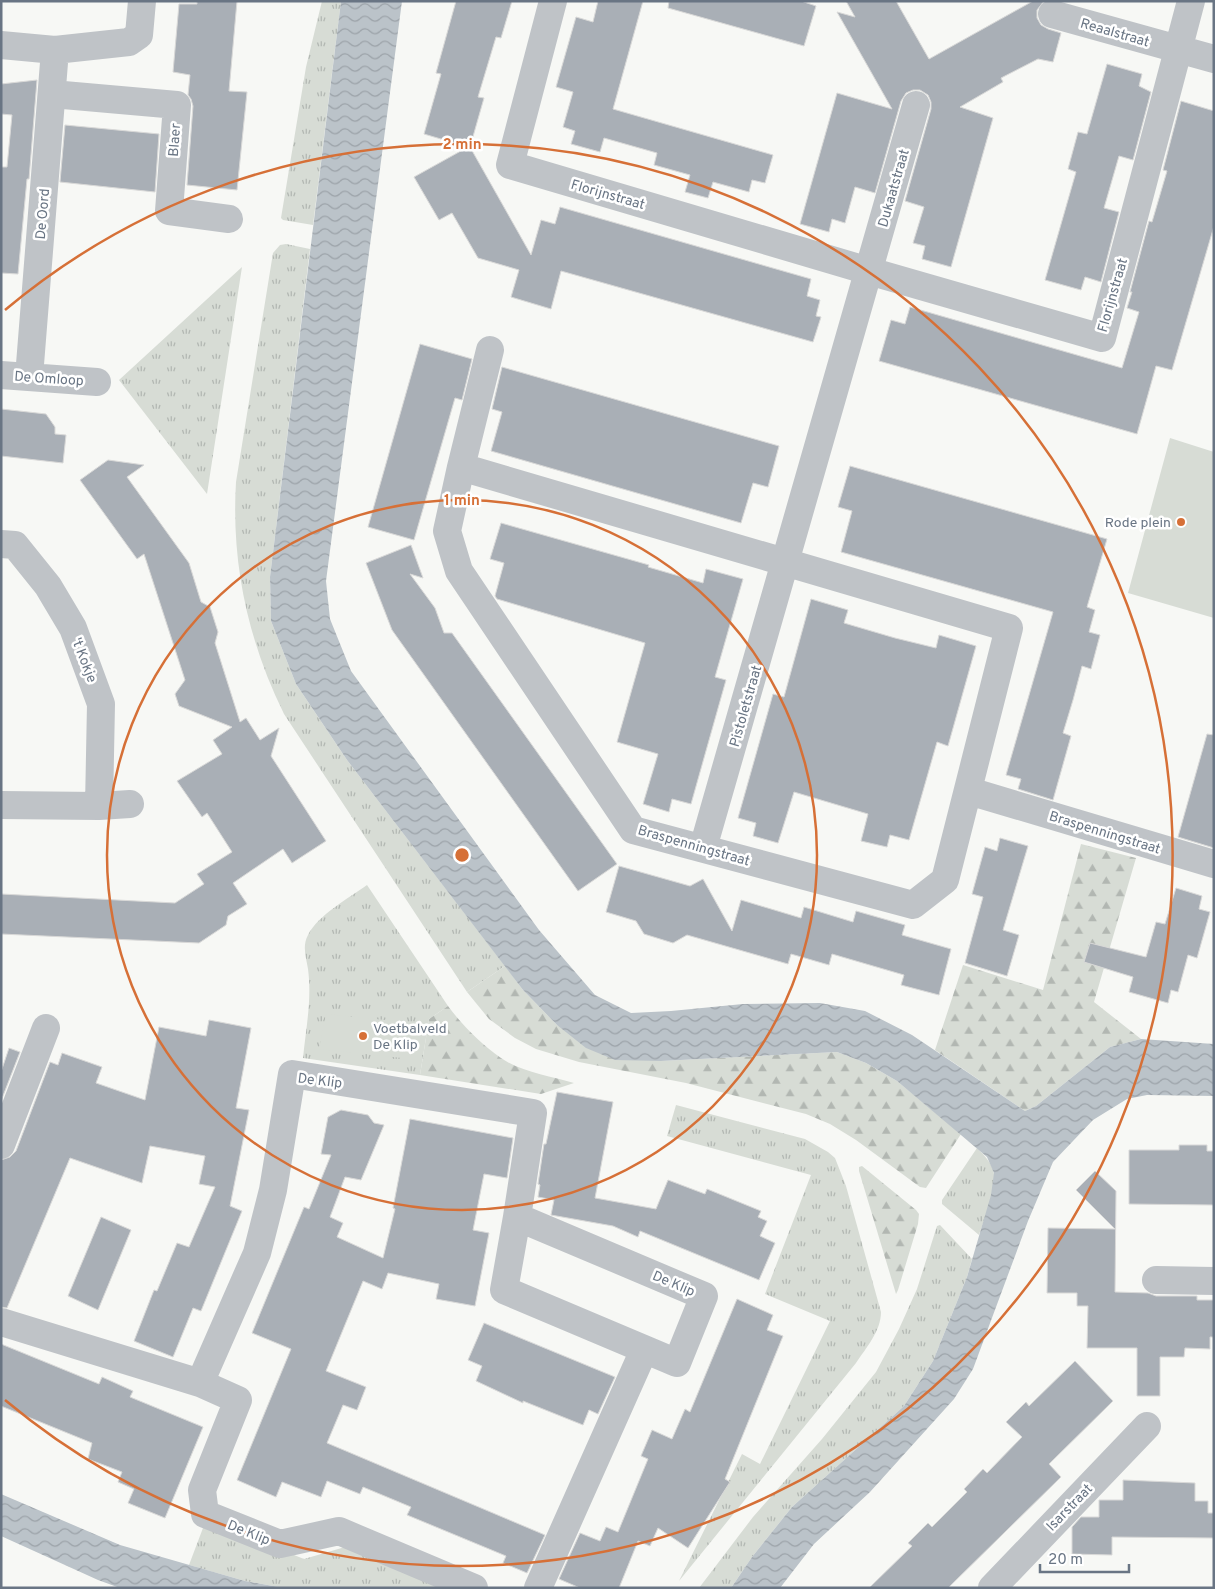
<svg xmlns="http://www.w3.org/2000/svg" width="1215" height="1589" viewBox="0 0 1215 1589" font-family="Overpass,sans-serif">
	<style>
		.grass { fill: url(#grass-tufts) }
		.forest { fill: url(#forest-firs) }
		.pitch { fill: #d7dcd5 }
		.water { fill: url(#water-waves) }
		.building { fill: #a9afb6; stroke: #d9d9d8 }
		.lines { fill: none; stroke-linecap: round; stroke-linejoin: round }
		.street { stroke: #bfc3c7; stroke-width: 28 }
		.ring { fill: none; stroke: #d67037; stroke-width: 2.5 }
		.poi-dot { fill: #d67037; stroke: #fff; stroke-width: 2 }
		.labels { text-anchor: middle; stroke-width: 5; stroke-linejoin: round; paint-order: stroke }
		.street-label { font-size: 14px; fill: #697584; stroke: #fff }
		.poi-label { font-size: 14px; fill: #697584; stroke: #fff; text-anchor: end }
		.centre { fill: #d67037; stroke: #fff; stroke-width: 2.5 }
		.ring-label { font-size: 15px; text-anchor: middle; font-weight: bold; fill: #d67037; stroke: #fff; stroke-width: 5; stroke-linejoin: round; paint-order: stroke }
	</style>
	<defs>
		<pattern id="grass-tufts" width="24" height="20" patternUnits="userSpaceOnUse" patternTransform="scale(1.25)"><rect width="24" height="20" fill="#d7dcd5"/><path d="M3 7l-1-3M5 7V3M7 7l1-3M15 17l-1-3M17 17v-4M19 17l1-3" fill="none" stroke="#b2b7b2"/></pattern>
		<pattern id="forest-firs" width="22" height="20" patternUnits="userSpaceOnUse" patternTransform="scale(1.25)"><rect width="22" height="20" fill="#d7dcd5"/><path d="M5 1l3.5 6h-7zM16 11l3.5 6h-7z" fill="#b2b7b2"/></pattern>
		<pattern id="water-waves" width="16" height="10" patternUnits="userSpaceOnUse" patternTransform="scale(1.25)"><rect width="16" height="10" fill="#bbc3c9"/><path d="M0 5q4-4 8 0t8 0" fill="none" stroke="#9ca3a9"/></pattern>
	</defs>
	<rect width="100%" height="100%" fill="#f7f8f5"/>
	<path class="grass" d="M322,1h19l-28,224 -30,-5 -2,-2 25,-151z
		M286,244l24,5 -40,328 1,44 25,63 51,76 158,206 -38,26 -183,-278c-36,-73 -53,-151 -48,-232l37,-229 7,-8z
		M242,267l-35,227 -88,-114z
		M367,885l81,121 -19,13 -9,56 -117,-17c3,-30 9,-59 5,-89 -2,-12 -6,-23 0,-34 10,-20 41,-37 59,-50z
		M676,1105l129,34 23,13 7,6 11,28 35,126c0,19 -15,36 -25,51l-177,218 63,-127 18,10 70,-143 -65,-27 46,-119 -144,-39z
		M977,1148c7,7 16,16 17,26 2,15 -10,46 -15,61l-37,-31v-4z
		M940,1225l32,34 -5,18 -34,84 -29,45 -112,101 -40,50 -21,31h-32l54,-71 69,-78 54,-67 23,-43 18,-40 20,-63z
		M206,1520l98,39 41,-12 97,41h-158l-39,-7 -56,-16z"/>
	<path class="forest" d="M1081,844l55,14 -42,144 47,37 -31,8 -74,59 -11,5 -90,-61 28,-85 80,25z
		M505,966l18,24 34,35 104,36 176,-9 29,11 31,18 64,53 -35,54 -6,-1 -64,-47 -26,-16 -24,-10 -120,-31 -107,-21 -43,-13 -21,-11 -26,-19 -22,-27z
		M448,1006c14,19 33,38 53,52 20,14 49,18 73,25l-33,11 -121,-19 9,-56z
		M862,1166l54,44 3,4 -1,10 -20,66 -2,4 -37,-123v-4z"/>
	<path class="pitch" d="M1170,438l44,14v166l-86,-25z
		M326,1014l79,8 -3,36 -83,-9z"/>
	<path class="water" d="M341,1h61l-76,580 4,38 21,52 188,259 56,65 36,18 40,-2 72,-7 77,-1 45,8 47,24 113,76 11,-5 74,-59 31,-8 73,5v52l-67,-1 -20,4 -34,21 -40,42 -25,59 -55,148 -19,30 -84,93 -56,52 -34,44h-49l21,-31 40,-50 112,-101 29,-45 34,-84 24,-82 3,-22 -7,-16 -90,-76 -31,-18 -29,-11 -176,9 -46,-1 -29,-12 -29,-23 -34,-35 -176,-230 -51,-76 -25,-63 -1,-44z
		M1,1494l119,51 125,36 39,7h-164l-22,-8 -97,-44z"/>
	<path class="building" d="M197,1h40l-8,90 18,1 -10,98 -50,-5 6,-79 -2,-7 -3,-4 2,-20 -17,-3 6,-68h18z
		M456,1h56l-11,37 -5,-1 -18,60 6,1 -14,49 61,108 10,-35 14,4 5,-17 251,72 -4,17 13,4 -4,16 5,1 -8,25 -252,-71 -10,38 -40,-12 8,-27 -41,-12 -26,-45 -13,7 -25,-43 54,-30 -44,-13 17,-60 -5,-1z
		M598,1h45l-30,108 160,46 -8,28 -13,-3 -3,12 -36,-10 -5,16 -23,-6 5,-17 -36,-10 3,-12 -53,-15 -4,14 -29,-8 4,-13 -12,-4 10,-35 -17,-5 20,-70 17,5z
		M669,1h132l15,5 -12,40 -136,-38z
		M846,1h50l33,58 104,-58h11l-7,9v8l4,7 7,4 13,4 -8,29 -15,-3 -37,19 2,4 -43,25 33,11 -42,149 -29,-8 3,-13 -12,-3 11,-36 -19,-6 26,-92v-7l-3,-7 -8,-5h-7l-7,3 -5,8 -26,92 -20,-6 -10,36 -13,-4 -3,13 -29,-8 37,-131 55,16 -55,-97 18,5z
		M1107,64l35,10 -3,12 12,6 -18,68 -14,-4 -15,52 15,4 -18,70 -16,-5 -4,13 -36,-10 31,-108 -8,-3 10,-37 9,2z
		M37,80l-8,99h-2l-9,95 -17,-1v-106h6l5,-52 -11,-1v-30z
		M1181,101l33,10v115l-42,144 -16,-4 -19,68 -258,-73 12,-41 14,4 5,-17 212,61 17,-56 -12,-4 5,-16h-2l19,-71 3,1 15,-51 -4,-1z
		M65,125l94,9 -4,58 -95,-10z
		M420,344l52,15 -10,41 -7,-2 -41,142 -46,-13z
		M502,367l277,79 -11,41 -15,-4 -12,40 -250,-72 11,-39 -10,-3z
		M1,409l45,5 9,13v7l11,1 -3,28 -62,-7z
		M108,460l36,5 -17,12 62,86 12,39 9,5 8,25 -3,11 25,79 6,-4 14,22 19,-12 -8,28 55,85 -34,22 -9,-14 -50,34 14,21 -19,12 -2,9 -27,18 -198,-9v-40l174,9 29,-19 -7,-10 35,-22 -25,-39 -5,4 -25,-36 45,-27 -9,-14 19,-13 -53,-21 -4,-12 10,-14 -41,-126 -7,5 -57,-79z
		M850,466l257,73 -20,68 8,3 -6,22 11,3 -9,34 -9,-3 -9,34 -10,33 8,3 -18,64 -35,-11 3,-10 -15,-4 47,-163 -212,-60 11,-41 -14,-4z
		M501,523l148,42 -1,2 55,16 3,-14 37,10 -28,98 11,3 -35,124 -19,-5 -3,13 -26,-8 15,-50 -41,-12 28,-99 -148,-44 -2,-3 9,-33 -14,-4z
		M411,545l12,33 -13,-4 25,34 9,25h8l165,231 -39,27 -186,-261 -26,-67z
		M811,599l37,11 -4,13 51,15 41,10 3,-13 37,11 -28,100 -11,-4 -28,98 -19,-5 -3,12 -26,-6 7,-27 -74,-22 -16,51 -25,-7 3,-13 -18,-5 35,-124 11,3z
		M1207,734l7,1v113l-36,-11z
		M1000,838l28,8 -25,84 16,5 -12,41 -42,-13 18,-66 -11,-3 13,-47 12,4z
		M619,866l71,20 13,-7 29,52 9,-31 60,18 3,-11 49,15 3,-11 49,14 -3,10 49,14 -12,46 -38,-10 3,-10 -72,-21 -3,11 -38,-11 -3,10 -101,-29 -14,8 -29,-9 -8,-13 -30,-9z
		M1176,888l26,8 -3,13 11,3 -13,46 -9,-3 -10,37 -7,-2 -3,13 -39,-11 4,-15 -49,-15 6,-19 56,14 10,-35 9,2z
		M209,1020l42,8 -15,80 13,2 -19,96 12,5 -41,100 -8,-3 -20,49 -39,-16 20,-51 3,1 20,-48 12,4 26,-60 -16,-3 6,-28 -55,-10 -8,37 -72,-25 -63,150 -6,-1v-147l9,-3 6,-6 34,-89 8,3 4,-12 40,14 -6,16 49,17 14,-73 47,9z
		M9,1048l11,4 -19,49v-29z
		M557,1092l56,10 -18,96 61,11 12,-29 37,14 2,-5 54,22 -3,6 9,4 -7,15 15,7 -16,37 -119,-49 -2,6 -25,-11 -62,-11 3,-15 -16,-3 2,-12 -2,-1 6,-40h2z
		M341,1110l27,5 6,8 10,2 -23,55 -16,-3 -15,40 13,6 -6,14 46,21 12,-49 -2,-1 17,-89 103,19 -6,40 -23,-4 -11,56 16,3 -14,73 -39,-7 3,-15 -51,-11 -6,16 -19,-8 -37,90 40,16 -9,23 -14,-5 -16,38 218,92 -18,38 -24,-10 3,-7 -99,-41 4,-8 -48,-20 -3,7 -33,-13 -6,16 -39,-15 -6,15 -39,-17 54,-131 -39,-16 52,-126 5,2 22,-54 -10,-1 7,-37z
		M1179,1145h28v6h7v54l-85,-1v-54h50z
		M1095,1171l21,20 -1,101 33,1 8,3h41v4h17v37h-4v12l-25,-1 -1,9h-24v39h-23v-48h-50l1,-42h-11v-13h-30l1,-65 67,1 -39,-39z
		M101,1217l30,13 -33,80 -30,-14z
		M737,1299l36,16 -6,15 16,6 -58,143 5,3 -42,66 -30,-20 -8,18 -12,-5 -19,47h-39l-21,-9 21,-46 20,8 6,-14 12,5 30,-73 -7,-3 11,-26 20,9 13,-30 5,3z
		M484,1323l131,54 -17,37 -9,-4 -6,15 -60,-24v2l-47,-22 6,-15 -14,-6z
		M1,1344l98,40 3,-7 31,14 -3,6 73,30 -38,91 -37,-15 6,-14 -16,-7 4,-10 -34,-13 4,-16 -91,-37z
		M1075,1361l38,40 -64,63 12,13 -113,111h-79l43,-42 -4,-3 20,-20 4,4 35,-35 -3,-3 19,-20 4,4 35,-36 -16,-15 20,-20 3,4z
		M1123,1480l72,3v18h13v12h6v25l-102,-1v18l-40,-1v-27l9,-10h18v-17h24z"/>
	<g class="lines">
		<path class="street" d="M553,1l-43,164 359,106 233,67 89,-337
			M1052,14l162,45
			M1,45l54,5 74,-8 10,-7 3,-34
			M52,94l125,11 -8,106 60,8
			M1,375l96,7
			M29,377l26,-327
			M461,467l548,161 -64,252 -32,25 -280,-75 -174,-259 -12,-40z
			M461,467l29,-117
			M1,544l14,1 33,41 25,42 28,76 -2,102
			M969,791l245,73
			M1,805l98,1 31,-2
			M703,848l213,-743
			M1,1145l45,-117
			M1156,1280l58,1
			M1,1322l199,61 38,17 -36,90 3,24 75,30 59,-13 135,57
			M200,1383l57,-130 16,-63 19,-116 241,39 -16,104 187,79 -27,67 -173,-73 13,-73
			M538,1588l106,-238
			M992,1588l155,-162"/>
	</g>
	<g class="ring">
		<circle cx="462" cy="855" r="355"/>
		<path d="M5 310A711 711 0 1 1 5 1400"/>
	</g>
	<g class="poi-dot">
		<circle cx="1181" cy="522" r="5"/>
		<circle cx="363" cy="1036" r="5"/>
	</g>
	<g class="labels">
		<g class="street-label">
			<text transform="translate(1115 32) rotate(16)" y="5">Reaalstraat</text>
			<text transform="translate(174 140) rotate(-86)" y="5">Blaer</text>
			<text transform="translate(893 188) rotate(-74)" y="5">Dukaatstraat</text>
			<text transform="translate(608 194) rotate(16)" y="5">Florijnstraat</text>
			<text transform="translate(42 214) rotate(-85)" y="5">De Oord</text>
			<text transform="translate(1112 295) rotate(-74)" y="5">Florijnstraat</text>
			<text transform="translate(49 378) rotate(4)" y="5">De Omloop</text>
			<text transform="translate(85 660) rotate(69)" y="5">'t Kokje</text>
			<text transform="translate(745 706) rotate(-74)" y="5">Pistoletstraat</text>
			<text transform="translate(1105 832) rotate(17)" y="5">Braspenningstraat</text>
			<text transform="translate(694 845) rotate(16)" y="5">Braspenningstraat</text>
			<text transform="translate(320 1080) rotate(7)" y="5">De Klip</text>
			<text transform="translate(674 1283) rotate(23)" y="5">De Klip</text>
			<text transform="translate(1069 1507) rotate(-46)" y="5">Isarstraat</text>
			<text transform="translate(249 1532) rotate(22)" y="5">De Klip</text>
		</g>
		<g class="poi-label">
			<text x="1171" y="527">Rode plein</text>
			<text x="373" y="1033" text-anchor="start">Voetbalveld<tspan x="373" dy="16">De Klip</tspan></text>
		</g>
	</g>
	<circle cx="462" cy="855" r="8" class="centre"/>
	<g class="ring-label">
		<text x="462" y="149">2 min</text>
		<text x="462" y="505">1 min</text>
	</g>
	<rect width="1215" height="1589" fill="none" stroke="#697584" stroke-width="5"/>
	<path d="M1040 1564v8h89v-8" fill="none" stroke="#697584" stroke-width="2.5"/>
	<text x="1048" y="1564" font-size="15" fill="#697584" stroke="#ffffff" stroke-width="4" paint-order="stroke">20 m</text>
</svg>
